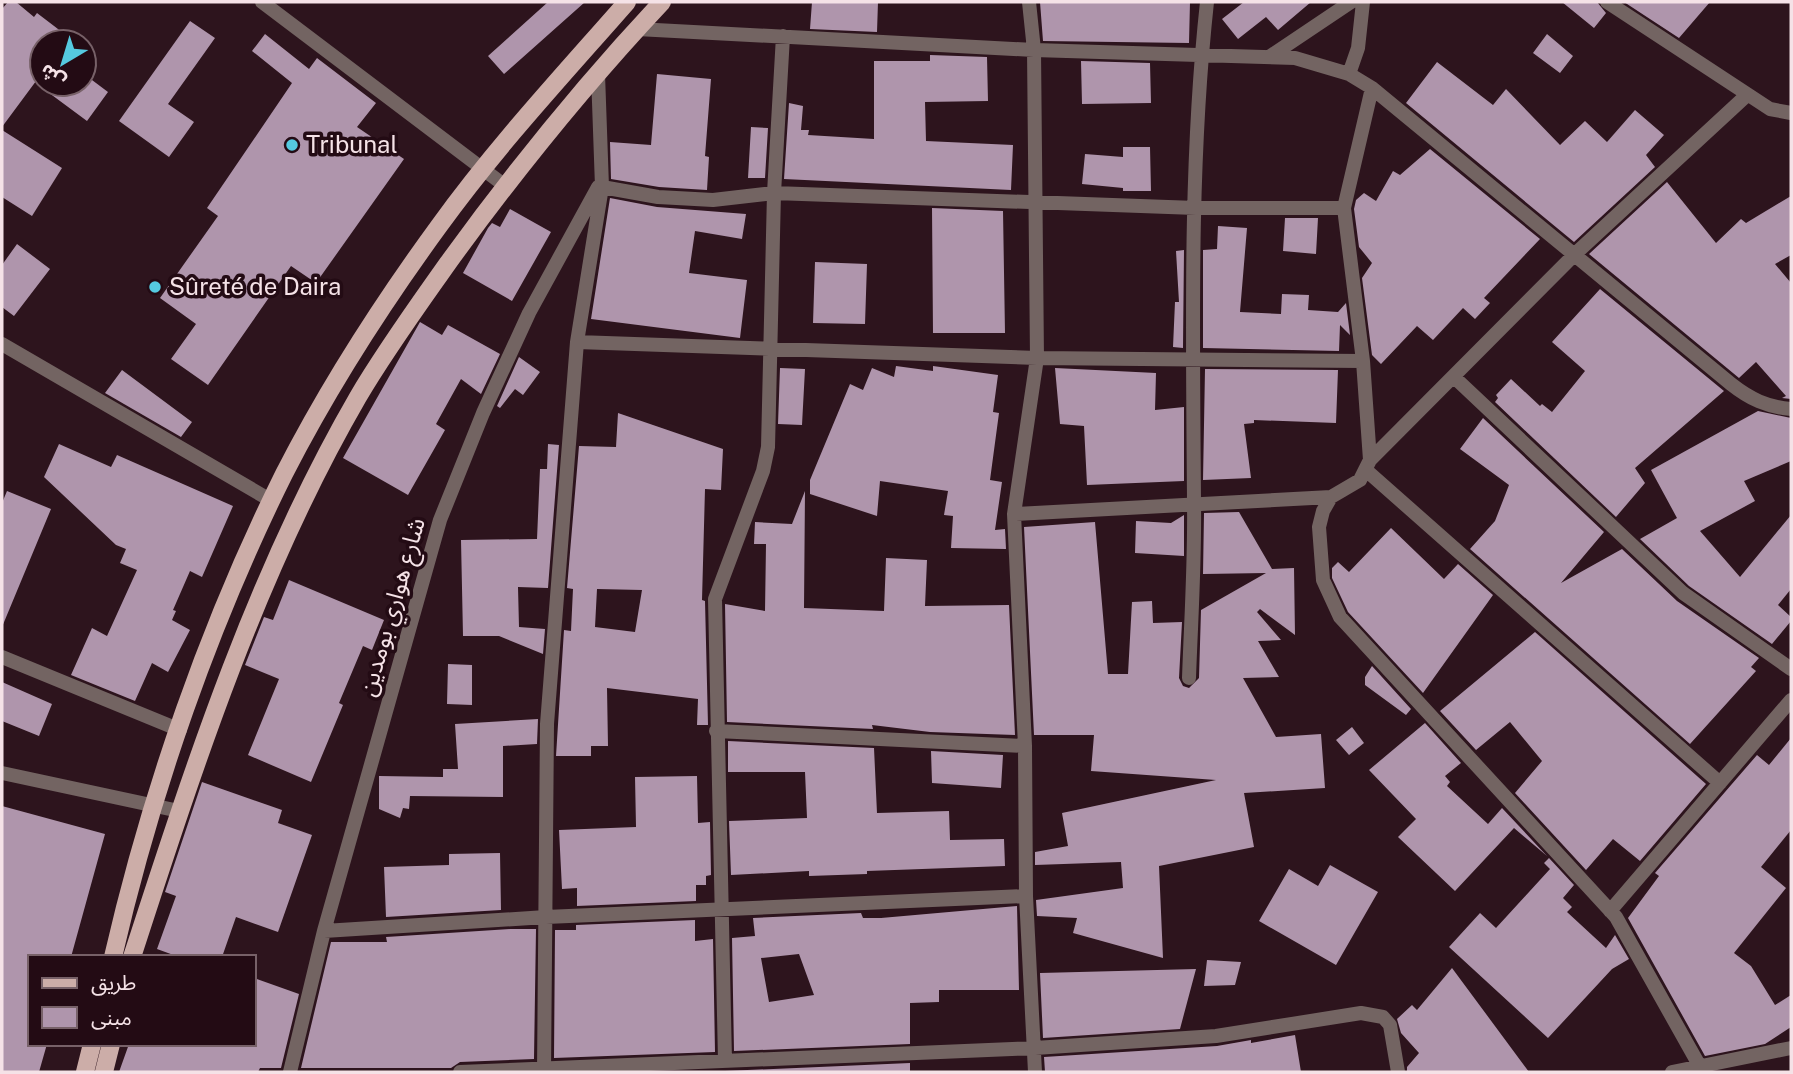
<svg xmlns="http://www.w3.org/2000/svg" width="1793" height="1074" viewBox="0 0 1793 1074" font-family="'Public Sans','Noto Sans Arabic',sans-serif">
	<style>
		.building { fill: #af95ac; fill-rule: evenodd }
		.lines { fill: none; stroke-linecap: round; stroke-linejoin: round }
		.minor { stroke: #736462; stroke-width: 14 }
		.primary { stroke: #ccada8; stroke-width: 18 }
		.poi-dot { fill: #55cae0; stroke: #230b14; stroke-width: 2.5 }
		.labels { text-anchor: middle; stroke-width: 7; stroke-linejoin: round; paint-order: stroke }
		.poi-label { font-size: 24px; fill: #f5e2e7; stroke: #230b14; text-anchor: start }
		.street-label { font-size: 24px; fill: #f5e2e7; stroke: #230b14 }
	</style>
	<rect width="100%" height="100%" fill="#2d141d"/>
	<path class="building" d="M8,2h8l18,15 3,-4 38,29h-33v31l-40,54v-118z
		M548,2h37l-81,72 -16,-18z
		M812,2h66l-1,30 -67,-3z
		M1040,2h150l-1,41 -146,-2z
		M1244,2h67l-33,28 -12,-13 -28,22 -16,-20z
		M1562,2h35l9,11 -12,15z
		M1624,2h86l-31,36z
		M190,21l25,17 -47,66 26,18 -25,35 -50,-36z
		M265,34l44,35 8,-11 59,45 -19,24 47,32 -88,124 -25,-17 -83,119 -37,-26 25,-35 -36,-26 58,-82 -11,-8 85,-125 -40,-32z
		M1547,34l26,22 -13,17 -27,-20z
		M930,55l57,2 1,44 -63,1 1,39 87,4 -2,45 -227,-11 5,-76 14,3 -2,24h8l-1,5 66,4v-78h56z
		M1081,61l69,2 1,40 -69,1z
		M1437,62l56,43 13,-16 54,56 25,-24 22,21 28,-32 29,25 -18,20 9,12 -81,75 -168,-139z
		M84,74l24,18 -21,29 -50,-37h47z
		M657,74l54,5 -6,77 4,1 -2,33 -48,-3 -48,-8 -1,-37 41,3z
		M751,127l17,1 -3,50h-17z
		M2,130l60,38 -30,48 -30,-19z
		M1123,147h27l1,44h-28v-3l-41,-4 3,-30 38,3z
		M1430,149l110,90 -56,59 6,5 -15,16 -12,-11 -30,32 -16,-14 -36,38 -9,-9 -10,-77 10,-15 -13,-16 -5,-38 2,-9 8,-7 12,8 17,-30 7,4z
		M1667,182l49,61 25,-24 5,4 45,-27v59l-16,9 16,19v116l-9,-1 4,-2 -30,-34 -17,16 -150,-124z
		M610,198l47,9 89,7 -4,25 -47,-8 -6,42 58,7 -7,58 -149,-19z
		M932,208l71,3 2,122h-72z
		M510,209l41,23 -39,69 -49,-28 25,-45 4,-5 8,4z
		M1285,218h33l-2,36 -33,-3z
		M1218,226l29,2 -7,84 41,2 1,-20 27,1 -1,15 30,2 8,-9 4,32 -10,-10 -1,26 -136,-3v-98l14,-1z
		M17,244l33,25 -36,47 -12,-9v-42z
		M1184,250l-1,98 -10,-1 2,-45h4l-3,-51z
		M815,262l52,2 -2,60 -52,-1z
		M1600,289l124,102 -89,77 10,15 -29,34 -121,-115 3,-4 -2,-3 15,-16 29,27 2,-2 10,8 33,-41 -33,-29z
		M420,322l22,13 6,-10 52,29 -19,40 -20,-15 -25,45 9,6 -37,65 -65,-37z
		M519,357l21,15 -17,23 -8,-6 -15,19 -3,-2z
		M896,366l37,5v-5l65,9 -5,37 6,1 -9,67 12,2 -7,48 10,-1 1,20 -55,-1 2,-32 -9,-1 4,-24 -68,-10 -3,35 -67,-22v-14l40,-96 13,6 9,-22 22,9z
		M780,368l25,1 -3,56 -24,-1z
		M1055,368l101,5 -1,37 29,-3v74l-97,4 -3,-59 -24,-2z
		M1205,369l133,1 -2,53 -82,-3v3l-10,1 7,54 -48,2z
		M122,370l70,52 -11,15 -76,-44z
		M1758,411l33,7v43l-47,20 11,20 -55,30 40,46 51,-62v74l-13,16 13,12v4l-19,23 -83,-58 -49,-47 37,-21 -26,-48z
		M618,413l105,36 -2,41 -16,-1 -3,111 3,1 3,124h-11l1,-26 -91,-11 1,58h-17v10h-35l8,-126 7,1 2,-42 -6,-1 12,-142 37,1zM597,589l45,1 -7,42 -40,-5z
		M1483,418l121,114 -43,51 61,-34 55,52 82,57 -8,9 5,4 -66,73 -220,-195 25,-28 14,-36 -49,-36z
		M59,444l52,23 6,-12 116,51 -31,71 -12,-6 -17,39 3,1 -4,9 18,10 -22,42 -16,-9 -17,38 -64,-26 21,-47 15,8 30,-66 -17,-7 6,-14 -10,-4 -72,-68z
		M548,444l11,1 -11,143 -30,-1 1,40 26,2 -2,25 -44,-18h-36l-2,-96 76,-1 3,-70h7z
		M7,491l44,18 -49,118v-124z
		M805,491l-1,117 80,3 2,-53 41,2 -2,46 84,-1 6,130 -85,-3 -58,-7 1,4 -146,-7 -2,-118 40,7 1,-67h-12l1,-22 37,2z
		M1239,512l33,57 22,-1 1,67 -35,-26 -3,3 24,28 -23,1 21,36 -36,1 33,59 45,-3 4,54 -81,5 10,54 -95,19 4,92 -90,-25 4,-15 -40,-2 -1,-16 87,-12 -2,-26 -86,3v-13l33,-6 -6,-33 154,-33 -125,-9 3,-36h-60l-10,-208 71,-5 13,152h20l4,-72 20,-1 1,22 29,-1 -3,56 4,8 6,2 10,-10 2,-68 65,-37 -63,1 1,-61z
		M1184,515v41l-49,-3 1,-32 35,2z
		M1391,528l53,51 14,-15 35,31 -70,98 -75,-81 -16,-34v-10l6,-6 11,10z
		M289,580l95,40 -12,30 -9,-4 -24,57 4,2 -32,77 -63,-27 31,-76 -34,-14 19,-48 9,3z
		M1535,632l171,152 -66,77 -27,-22 -27,31 -71,-77 27,-32 -32,-39 -34,28 -36,-39z
		M448,664l24,1v40l-25,-1z
		M1372,666l39,43 -5,6 -41,-30v-8z
		M2,682l50,22 -13,32 -37,-15z
		M538,719l-1,25 -34,2v51l-93,-1 -1,13 -6,-1 -3,10 -21,-9v-33l64,1v-8h15l-3,-45z
		M1425,723l36,40 -16,13 5,6 -3,4 41,38 14,-16 45,48 -33,-28 -59,63 -57,-54 18,-18 -47,-49z
		M1352,727l12,16 -15,12 -13,-15z
		M1791,738v92l-30,37 25,21 -52,65 17,13 24,39 16,-10v32l-26,17 -60,12 -77,-138 31,-42 -4,-3 102,-118 12,10z
		M728,741l146,7 3,65 72,-2 1,29 54,-1 1,27 -138,5v3l-58,2v-5l-78,4 -2,-54 78,-3 -2,-46h-77z
		M931,751l72,4 -2,33 -69,-5z
		M697,776l1,47 12,-1 1,53 -5,1v9h-10v16l-119,5v-18l-15,1 -3,-59 77,-3 -1,-50z
		M202,782l80,28 -4,13 34,12 -34,97 -42,-15 -14,40h-43l-22,-8 19,-53 -11,-4z
		M2,806l103,28 -34,123h-41v87h17l-8,28h-37z
		M500,853l1,57 -115,7 -2,-50 65,-2v-11z
		M1549,858l25,27 -11,13 9,9 -5,5 39,36 9,-13 14,24 -17,10 -64,69 -99,-91 31,-34 16,15 54,-59 -6,-6z
		M1330,865l48,27 -42,73 -77,-44 30,-52 29,17z
		M1017,906l2,84h-80v12l-29,1v41l-176,7 -2,-113 23,-2 -2,-18 108,-5 2,5h18zM799,954l15,41 -45,7 -8,-44z
		M695,920v21l18,-2 2,113 -161,6 1,-128h21v-5z
		M510,929h26l-2,130 -74,3 -9,6h-150l30,-126h56l-1,-5z
		M1207,960l34,2 -6,23 -31,1z
		M1452,968l77,104h-122v-5l12,-14 -18,-20 -4,-14 15,-14 5,5z
		M1196,969l-16,60 -137,9 -3,-65z
		M254,978l45,16 -18,74h-21l-2,4h-139l10,-28h125z
		M1295,1035l6,37h-256l-1,-15 173,-11 34,-6v3z
		M910,1063v9h-225l40,-1z"/>
	<g class="lines">
		<path class="minor" d="M262,2l242,183
			M1029,2l5,48 3,308 -23,156 11,232 1,150 9,176
			M1607,2l163,107 21,4
			M637,29l397,21 261,8 54,16 23,14 359,296c19,15 36,23 60,25
			M1269,57l82,-55
			M1349,74l9,-26 5,-46
			M1372,88l-28,120 19,153 7,99 -10,20 -29,17 -8,14 -4,16 4,53 17,37 276,300 87,155
			M602,187l56,10 55,3 61,-7 422,15h148
			M577,342l460,16 326,3
			M2,344l270,157
			M1454,377l229,216 108,76
			M1370,460l204,-205 173,-160
			M1367,471l353,312
			M1014,514l317,-17
			M2,657l178,73
			M1189,678c2,-58 6,-117 5,-176 -1,-166 -5,-334 13,-500
			M716,731l309,15
			M2,773l177,38
			M1610,911l181,-211
			M324,931l222,-14 480,-21
			M725,1061l-10,-462 48,-128 5,-24 6,-254 9,-157
			M290,1072l34,-141 116,-411 43,-107 46,-100 69,-126
			M460,1072l575,-24 181,-12 145,-23 22,4 7,8 8,47
			M544,1072l3,-348 30,-382 25,-155 -4,-113
			M1672,1072l119,-24"/>
		<path class="primary" d="M113,957c38,-165 96,-332 171,-483 44,-86 98,-170 155,-248 57,-79 124,-151 188,-224
			M132,957c62,-191 125,-386 226,-560 27,-46 59,-90 90,-134 66,-91 137,-179 214,-261
			M85,1072l7,-28
			M104,1072l7,-28"/>
	</g>
	<g class="poi-dot">
		<circle cx="292" cy="145" r="7"/>
		<circle cx="155" cy="287" r="7"/>
	</g>
	<g class="labels">
		<g class="poi-label">
			<text x="306" y="153">Tribunal</text>
			<text x="169" y="295">Sûreté de Daira</text>
		</g>
		<g class="street-label">
			<text transform="translate(392 607) rotate(-74)" y="8">شارع هواري بومدين</text>
		</g>
	</g>
	<rect width="1793" height="1074" fill="none" stroke="#f5e2e7" stroke-width="7"/>
	<rect x="28" y="955" width="228" height="91" fill="#230b14" stroke="#776168" stroke-width="2"/>
	<rect x="42" y="978" width="35" height="10" fill="#ccada8" stroke="#776168" stroke-width="2"/>
	<text x="91" y="990" font-size="21" fill="#f5e2e7">طريق</text>
	<rect x="42" y="1007" width="35" height="21" fill="#af95ac" stroke="#776168" stroke-width="2"/>
	<text x="91" y="1025" font-size="21" fill="#f5e2e7">مبنى</text>
	<g transform="translate(63 63) rotate(218)"><circle r="33" fill="#230b14" stroke="#776168" stroke-width="2"/>
	<path d="M0-5L12 26L0 18L-12 26Z" fill="#55cae0"/>
	<text y="-10" font-size="19" font-weight="bold" text-anchor="middle" fill="#f5e2e7">ش</text>
	</g>
</svg>
